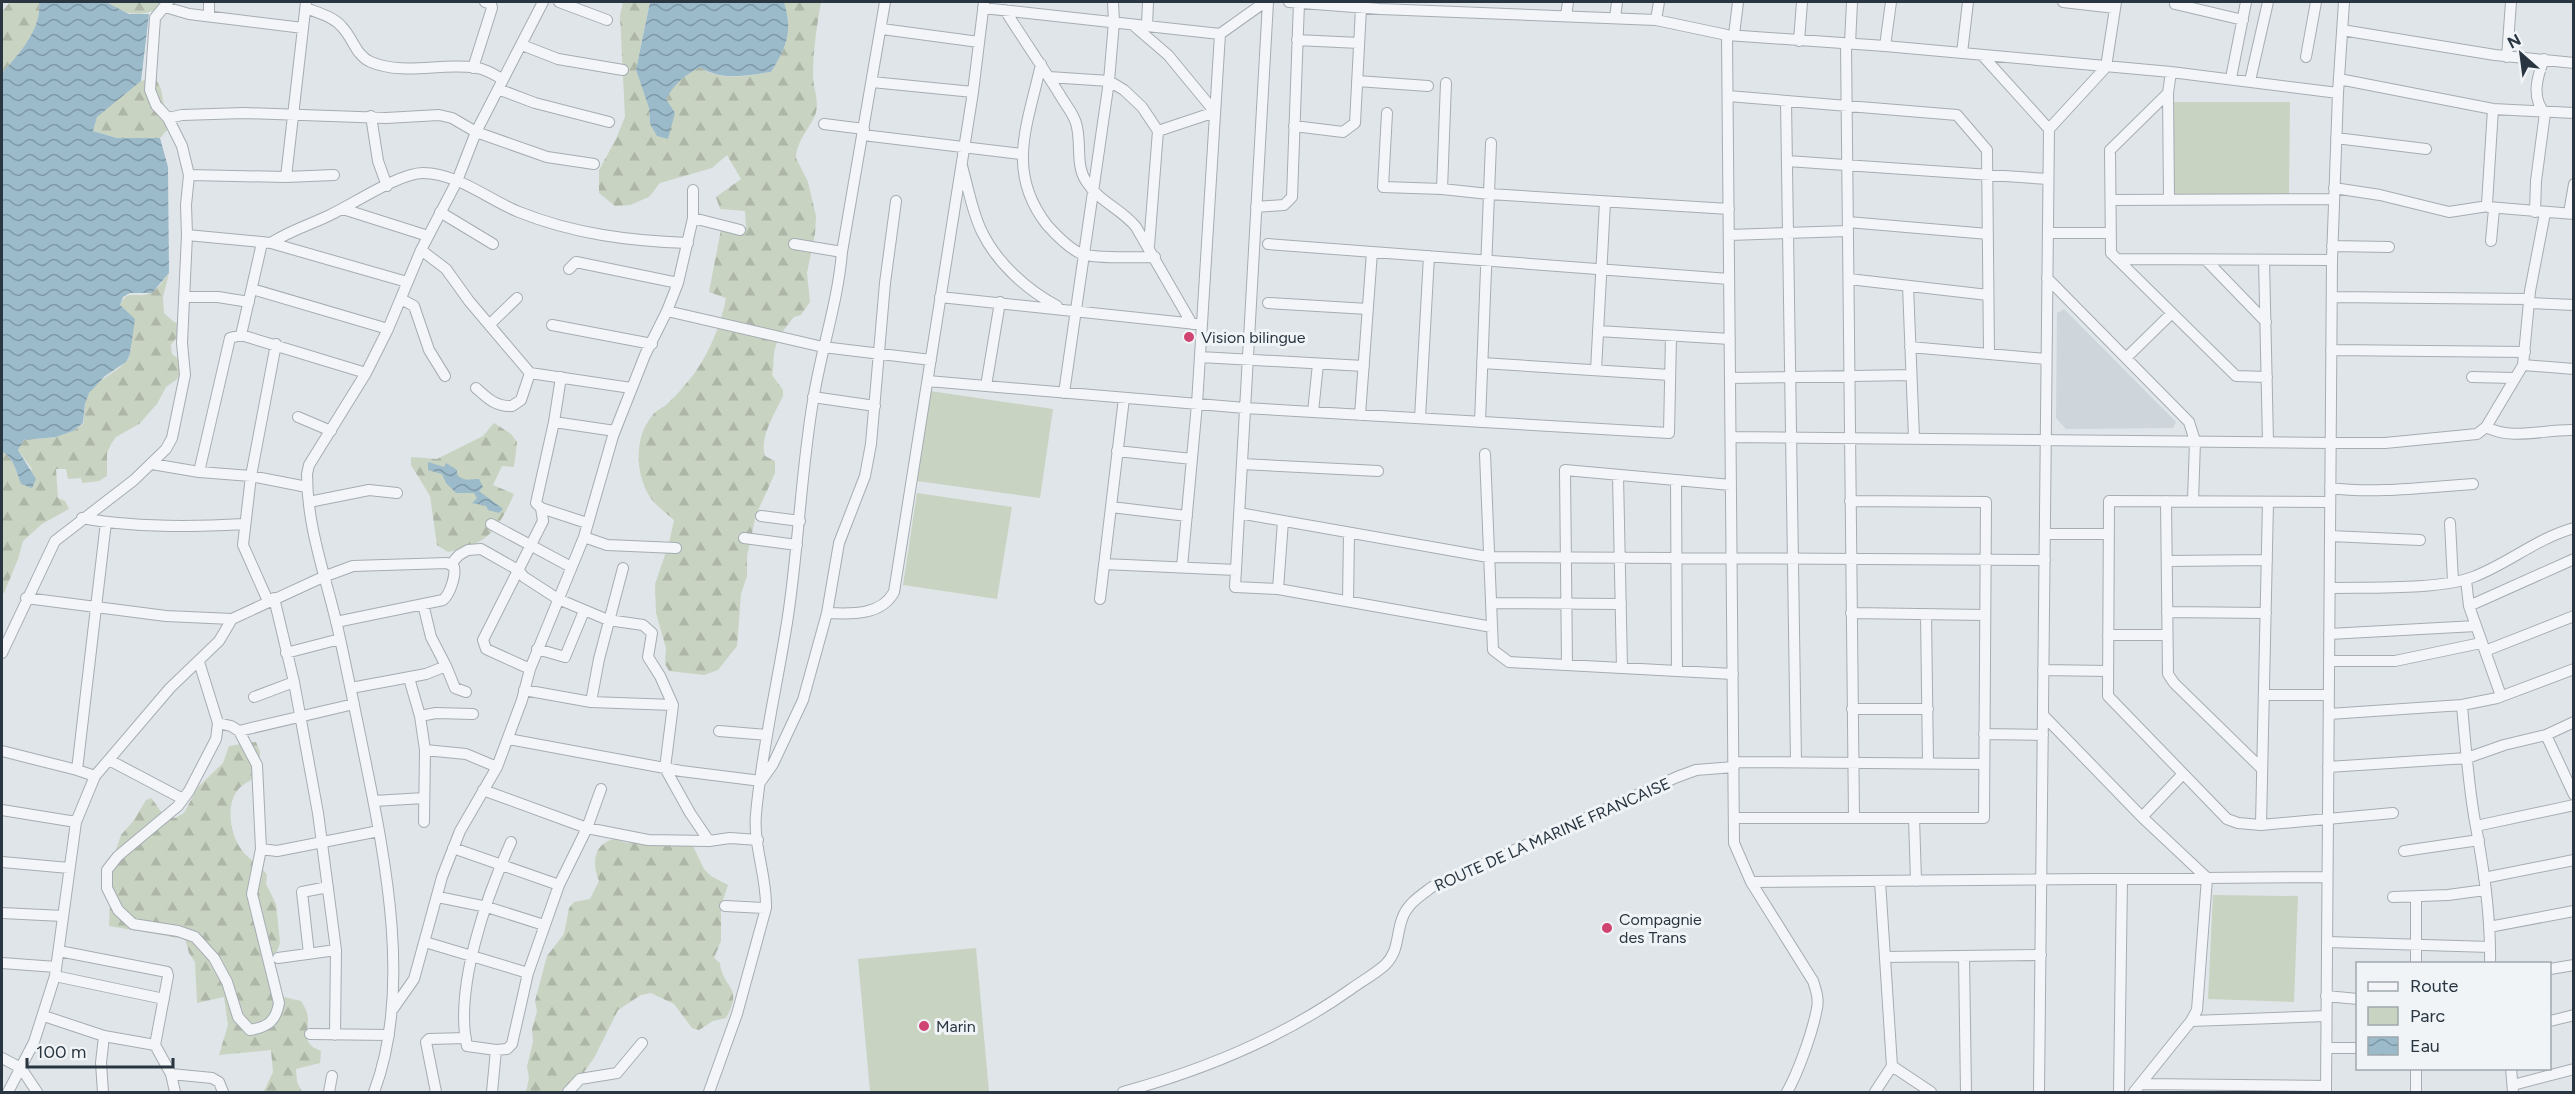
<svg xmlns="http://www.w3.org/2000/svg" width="2575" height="1094" viewBox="0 0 2575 1094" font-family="Figtree,sans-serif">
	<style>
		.built { fill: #ced5db }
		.green { fill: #c9d3c1 }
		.forest { fill: url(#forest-firs) }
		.water { fill: url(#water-waves) }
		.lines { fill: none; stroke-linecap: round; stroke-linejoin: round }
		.street-casing { stroke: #a5adb3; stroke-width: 12 }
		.street { stroke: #f3f5f8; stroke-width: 10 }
		.poi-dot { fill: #d04471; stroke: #f0f4f7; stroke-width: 2 }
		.labels { text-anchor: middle; stroke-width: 6; stroke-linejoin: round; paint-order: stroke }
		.poi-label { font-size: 16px; fill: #293641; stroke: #f0f4f7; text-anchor: start }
		.street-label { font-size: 16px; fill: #293641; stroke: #f0f4f7 }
	</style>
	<defs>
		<pattern id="forest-firs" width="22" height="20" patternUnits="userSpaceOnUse" patternTransform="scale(1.5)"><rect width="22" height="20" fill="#c9d3c1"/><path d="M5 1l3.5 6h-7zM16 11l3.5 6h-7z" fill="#adb6a7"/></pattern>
		<pattern id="water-waves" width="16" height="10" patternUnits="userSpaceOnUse" patternTransform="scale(1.5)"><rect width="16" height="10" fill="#9bbaca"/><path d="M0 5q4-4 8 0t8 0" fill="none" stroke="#7e98a6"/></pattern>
	</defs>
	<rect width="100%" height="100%" fill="#e0e5e9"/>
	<path class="built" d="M2064,309l112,113 -3,6 -107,1 -10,-11 1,-105z"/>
	<path class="green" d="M2174,102h116l-1,92h-115z
		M930,391l123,18 -13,89 -123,-17z
		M917,493l95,14 -15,92 -94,-14z
		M2213,895l85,1 -4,106 -86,-3z
		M976,948l13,144h-119l-12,-133z"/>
	<path class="forest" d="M10,2h29c3,27 -20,52 -37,71v-61z
		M106,2h63c-21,16 -43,15 -63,0z
		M623,2h27l-14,68 13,38 1,16 18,15c3,-13 -4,-27 -2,-39 3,-17 21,-26 34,-33 23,16 46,8 71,5 16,-25 22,-41 13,-70h37c-4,24 -8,48 -8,73 0,13 6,24 3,37 -4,15 -19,26 -20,46l12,24 8,34 -1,18 -8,39 3,29 -9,13 -7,2c-9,11 -19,23 -20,38 -1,8 0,12 -2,20l11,15v6c-8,17 -24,42 -18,60l10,5v12l-19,42 -9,41v20l-6,18 -4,52 -19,24 -14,5 -35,-4 -4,-7 1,-16 -10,-35 -1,-29 14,-41 5,-23c-7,-6 -15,-12 -21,-19 -18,-22 -20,-63 -1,-85 3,-5 10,-8 14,-11 10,-9 20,-21 28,-31 16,-23 27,-49 32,-76l-17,-6 13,-68 24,4 -1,-17 -25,-2 -4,-12 25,-18 -14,-24 -15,13 -52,15 -11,14 -19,8 -15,1 -16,-13v-23l17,-31 9,-22 -5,-101z
		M155,77l6,12 7,40 -8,9h-43l-24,-7 4,-14 18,-17 26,-19z
		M169,273l-6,24 1,16 10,9 11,4 -14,19 1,9 15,12 -11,14 -10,7 -9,17 -18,20 -23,13 -5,7 -4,9v23l-8,5 -17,2 -1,-5 -13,1 -2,-10h-10l2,29 7,3 4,8 -27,15 -19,17 -5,18 -14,34 -2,-1v-140c11,4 15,21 19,32l11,-15 -14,-19 6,-10 32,-3 17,-6 11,-8c0,-10 0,-22 6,-32 10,-15 34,-20 40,-37 2,-4 1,-10 1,-14 4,-26 4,-16 -11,-35 6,-14 12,-9 24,-10 12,-2 18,-13 25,-22z
		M494,423l17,11 6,8 -3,25 -12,-1 -9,19 21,9c-16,36 -27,51 -66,58l-11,-7 -7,-49 -19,-31v-8l26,2 46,-23z
		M256,742l4,10 -1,23c-7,5 -17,9 -22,16 -12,16 -6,48 7,62 7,8 17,12 23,22l-1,9 10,20 4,39 -7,18 5,25 6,11 17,4c3,5 7,11 7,18 0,16 -7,24 13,32l-1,12 -24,6 1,13 5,10h-47l9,-1 9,-19 -2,-22 -52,5 9,-30 -4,-28 -27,6 -2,-41 -6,-9 -4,-14 -76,-13 3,-65 9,-26 13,-15 12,-20 5,-2c9,10 9,18 24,20l9,-5 14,-26 25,-24 6,-17z
		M615,839l11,4h16l51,3 11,23 7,7 17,9 -7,21v35l-7,17 6,5c3,27 24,22 6,55l-13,3 -14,9 -7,-2 -18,-24 -23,-11 -10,2 -23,15 -24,48 -24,34h-44l3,-14 -2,-12 6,-24 -1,-13 5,-18 -2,-10 12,-45 17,-22 5,-26 5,-6 16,-3 9,-18c-7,-17 -6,-38 16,-42z"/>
	<path class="water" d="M39,2h67l23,12h20l-8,67 -44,36 -4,14 24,7h43l8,29 1,106 -17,20h-22l-7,4 -3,8 15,14 -5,35 -4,8 -21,14 -16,17 -4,11 -2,19 -10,8 -17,6 -32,3 -6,10 18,29 -4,9 -11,-4c-4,-11 -8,-28 -19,-32v-379c17,-19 40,-44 37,-71z
		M650,2h134c9,29 3,45 -13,70 -26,3 -48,10 -71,-5 -16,9 -25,16 -34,32l9,14 -7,26 -11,-3 -7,-12 -1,-16 -13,-38z
		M428,462l16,5 2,-4 11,7v5c8,7 12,4 22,4l4,8 -4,4 24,18 -4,4 -11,-3 -2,-4 -14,-3 5,-5 -3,-5h-18l-10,-10 -4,-9 -14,-4z"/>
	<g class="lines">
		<defs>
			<path id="street" d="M168,2l-13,16 -5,72 6,15 12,13 14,28 7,29 -3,30 1,30
				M209,2v14
				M559,2l48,18
				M1268,2l-33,585 43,2 214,38
				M1289,2l91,7 276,11 71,15 158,11 286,26 167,21
				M2063,2l52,6
				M2175,4l68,16
				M165,7l24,7 114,14
				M306,8c12,5 27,8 36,19 11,11 14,29 29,35 33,14 72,0 106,6 9,1 18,7 25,11
				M983,8l237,26 45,-32
				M1005,10c18,29 37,56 55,85 5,9 13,18 16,28 6,19 -1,42 10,58 13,21 36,28 50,46l56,97
				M1566,16l2,-14
				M1615,18l2,-16
				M1656,20l3,-18
				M1133,25l35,30 47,57 -57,19
				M1147,26l1,-24
				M882,29l97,13
				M2342,30l153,25 79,8
				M1727,35l7,808 17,39 62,99c3,9 6,18 4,27 -4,23 -19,65 -30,84
				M1734,35l4,-33
				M1297,40l62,3
				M1799,41l3,-39
				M1846,44l8,774
				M1850,44l2,-42
				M522,45l36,14 65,11
				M1885,46l6,-44
				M1962,53l6,-51
				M1982,55l67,74
				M2306,57l10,-55
				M2507,57l4,-55
				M1041,64c-13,60 -36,107 6,161 9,10 22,24 35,29 14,5 56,3 73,3
				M473,68l19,-60 -1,-4 -6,-2
				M1049,77l60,4 15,9 18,17 16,24 -9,115
				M2231,78l15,-76
				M2339,79l154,30 81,4
				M1357,81l71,5
				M2250,81l18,-79
				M872,82l101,10
				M498,89l37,14 74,19
				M2168,93l-58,57 1,103 125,123 31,1
				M1728,96l229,19 30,35 2,204
				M1786,101l10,661
				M2493,109l-6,95 1,3 86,7
				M1387,113l-4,74 59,2 47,5 240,15
				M371,116l7,45 9,25
				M168,118l14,-3 62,-2 142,5 53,-3 13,3 24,14 71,25 47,7
				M824,124l40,5
				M1294,126l49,6 12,-9 6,-115
				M863,135l158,19
				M2336,138l90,11
				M1787,161l261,18
				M962,166c6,21 10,46 20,66 15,31 45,58 75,74
				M189,175l97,2 48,-2
				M286,177l20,-175
				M2334,188l46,7 69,17 39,-6
				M1442,189l4,-106
				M2111,200l223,-1
				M2169,200l-1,-107 3,-21
				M1256,207l28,-2 8,-8 7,-195
				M343,209l85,27
				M440,212l53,32
				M2535,212l1,-31 9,-68c-14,-15 -8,-36 -1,-54
				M2569,213l5,-29
				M693,218l47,12
				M1848,222l140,12
				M2048,233h63
				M1729,235l119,-4
				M2491,241l3,-32
				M271,243c18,-12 38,-18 57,-27 24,-11 71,-43 95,-43 34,0 66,27 96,39 55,22 111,29 169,31
				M794,244l48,8
				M1268,244l461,35
				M2332,246l57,1
				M421,250l25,19 23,32 61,72 101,15
				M2118,259l214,1
				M2206,260l60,62
				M2264,260l4,182
				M569,269l7,-7 102,21
				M2047,278l142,144 6,19 -2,60
				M1849,279l139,16
				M1908,286l6,152
				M252,289l136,40
				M185,297h33l31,5
				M940,297l256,27
				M2332,297l197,2
				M401,299l13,7 15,44 16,26
				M1268,303l100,6
				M2529,303l45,2
				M667,311l156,36 108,13
				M489,325l28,-27
				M552,325l100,19
				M1598,331l132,8
				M241,335l21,-92
				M1910,347l136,12
				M2331,350l194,2
				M1200,357l164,9
				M2126,358l46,-45
				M1482,363l188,12
				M2523,365l51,4
				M1596,370l9,-168
				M2472,377l42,1
				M1730,378l181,-3
				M928,381l317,27 424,25 2,-97
				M986,386l14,-84
				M476,388c11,10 20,19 36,18l9,-6 9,-27
				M1064,393l45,-312 5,-59 -1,-20
				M813,397l62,9
				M1313,412l5,-48
				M1360,415l12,-163
				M298,417l33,14
				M1420,418l9,-162
				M554,422l61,9
				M1480,422l11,-279
				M2486,427c27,14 58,2 88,3
				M1731,437l600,6h54l92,-9 9,-7 37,-62 7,-74 15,-78
				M1117,451l75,8
				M1485,454l8,196 16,12 224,12
				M152,464l47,8 52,4 56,11
				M1242,464l136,7
				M199,472l31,-134 11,-3 125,38
				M1618,475l4,193
				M1676,480l1,191
				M2330,488c47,6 96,-1 143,-4
				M2166,501l2,173 6,9 88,86
				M309,502l60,-12 28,3
				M2330,502l-221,-1 -1,195 119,123 11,4 23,2 132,-12
				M1111,507l76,9
				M541,508l46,15
				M1239,513l249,44 557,3
				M761,516l39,5
				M82,518c52,10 109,9 162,6
				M2450,523l3,58
				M491,524l80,43
				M2045,534h64
				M2330,536l90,4
				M584,537l23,8 69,3
				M744,538l53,7
				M2167,561l100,-1
				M451,564l8,-9 9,-5 13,-1 37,21 6,7 34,22 50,21 35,5 9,8 -4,24 12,19 13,29 -8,63 25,45 19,28
				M1104,564l132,6
				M1182,567l15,-163 23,-370
				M2466,580l3,26 32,90
				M2330,588c38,-1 109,2 143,-11 35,-13 64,-39 101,-49
				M1278,589l5,-68
				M26,598l140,18 66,3
				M274,598l20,84 24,131 18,137 -1,85
				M1100,599l24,-201
				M268,601l-25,-56 8,-69 25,-132
				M1348,601l1,-68
				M1491,603l130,1
				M2469,606l105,-47
				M2167,612l99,1
				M827,613c24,1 54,3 67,-21l79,-500 11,-90
				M1851,613l134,2
				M1926,614l2,149
				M2329,634l147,-8
				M2108,635h59
				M537,649l28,8 19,-46
				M2485,651l89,-35
				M2,653l53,-112 79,-61 32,-31 6,-11 13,-63 -3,-32 5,-108 84,8 136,39
				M286,653l54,-14
				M2329,661h66l86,-18
				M199,662l19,61 -2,16 -27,52 -11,15 -60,50 -11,14v18l11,22 15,14 45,7 17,6 19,21 13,24 11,35 12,13c18,-3 26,-9 29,-27l-27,-109 9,-45 -4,-84 -18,-34 -8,-5 -13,-3
				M1567,665l-2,-195 166,15
				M446,666l9,22 11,4
				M530,669l-44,-20 -3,-9 60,-119 -2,-13 -5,-5 18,-81 7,-45
				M2043,670l65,1
				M409,678l11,38 5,34 -1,72
				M351,688l75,-14 20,-8 -15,-29 -8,-33
				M524,690l67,12 82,3
				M2264,695h65
				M254,697l40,-15
				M591,702l8,-43 24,-91
				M2462,705c3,37 6,74 12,111 9,48 17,98 16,148
				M1852,709h76
				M2329,714l133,-9 35,-7 77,-29
				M2043,715l99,102 65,61 -10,132 -6,11 -57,71
				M420,716l16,-3 37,1
				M239,731l115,-27
				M719,731l47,4
				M1984,734l59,1
				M2546,735l28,60
				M508,739l173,32 80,10 12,-17 30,-64 24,-87 12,-70 26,-67 6,-32 14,-161 11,-82
				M425,750l41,4 31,13
				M2,751l75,19 18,6
				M109,760l74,39
				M1734,762l250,2
				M2328,767l139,-9 37,-13 42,-10 28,-13
				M77,770l29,-248
				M483,790l104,38 61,12 61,1 21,-3 28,2
				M374,801l50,-3
				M2,810l74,12
				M2142,817l40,-42
				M1734,818h250l2,-316 -136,-1
				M1914,818l2,63
				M2261,825l7,-323
				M2476,826l98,-21
				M453,848l106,37
				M261,849l16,2 102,-20
				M2404,851l75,-11
				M2,862l67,6
				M2484,878l90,-18
				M1751,882l576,-5
				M438,897l49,10 57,18
				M2393,897l55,-2 37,-5
				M725,906l41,2
				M2,913l61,3
				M2489,927l85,-16
				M425,942l103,31 31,-88 28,-57 14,-39
				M2327,942l163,5
				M59,951l108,21 1,4 -13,69
				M309,954l-7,-62 26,-5
				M1964,956l2,136
				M1885,957l156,-2
				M278,958l58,-8
				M2,963l54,4
				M2416,964v-67
				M2550,969l24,-4
				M55,976l109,23
				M2326,996l32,3
				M393,1009l21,-30 28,-102 18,-46 37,-64 25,-67 8,-31 54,-132 29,-101 32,-81 22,-44 11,-28 15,-65v-28
				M44,1016l60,20 51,9 16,29 4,18
				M2191,1021l135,-5
				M2550,1021l24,-6
				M310,1034l79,1
				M2326,1048h32
				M496,1050l11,-1 5,-5 16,-71
				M2,1058l19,10 16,24
				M1892,1066l39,26
				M2511,1068l2,24
				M171,1074l41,4 7,4 4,10
				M2141,1084l185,2
				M2513,1085l61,-16
				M8,1092l26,-50 21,-66 21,-154 19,-46 75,-88 49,-47 13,-22 91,-42 30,-11 94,-3 7,4c2,9 -4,27 -11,33l-107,22
				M103,1092l-2,-29 3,-27
				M329,1092l3,-16
				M374,1092c38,-100 12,-230 -9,-333 -9,-44 -18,-89 -28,-134 -12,-51 -30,-98 -30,-151l2,-9 57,-92 22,-44 33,-79 36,-69 19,-49 67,-130
				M436,1092l-10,-50 3,-3 37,-1
				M492,1092l4,-42 -29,-4c-13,-58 20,-151 44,-204
				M568,1092l12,-13 37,-6 25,-30
				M709,1092l28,-78 29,-106c1,-31 -13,-63 -10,-94 6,-67 22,-132 32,-198 11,-73 13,-148 26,-221 8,-48 24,-94 28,-143l43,-250
				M1123,1092c81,-22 159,-54 228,-103 11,-8 24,-15 34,-24 14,-14 11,-29 17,-46 5,-15 18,-23 30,-32l245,-110 19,-7 38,-3
				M1875,1092l17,-26 -12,-185
				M2039,1092l10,-963 57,-62 10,-65
				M2119,1092l3,-213
				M2326,1092l6,-832 6,-167 6,-91
				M2416,1092v-24"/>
		</defs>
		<use href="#street" class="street-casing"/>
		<use href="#street" class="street"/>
	</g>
	<g class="poi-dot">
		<circle cx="1189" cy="337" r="6"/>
		<circle cx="1607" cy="928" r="6"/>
		<circle cx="924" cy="1026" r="6"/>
	</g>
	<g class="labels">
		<g class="poi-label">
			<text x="1201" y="343">Vision bilingue</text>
			<text x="1619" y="925">Compagnie<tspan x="1619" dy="18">des Trans</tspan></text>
			<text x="936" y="1032">Marin</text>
		</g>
		<g class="street-label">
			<text transform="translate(1552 834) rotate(-24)" y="6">ROUTE DE LA MARINE FRANCAISE</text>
		</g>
	</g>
	<rect width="2575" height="1094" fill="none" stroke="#293641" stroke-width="6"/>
	<rect x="2356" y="962" width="195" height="108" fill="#f0f4f7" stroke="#a0a8ae" stroke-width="1.5"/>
	<rect x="2368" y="982" width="30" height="9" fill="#f3f5f8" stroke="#a0a8ae" stroke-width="1.5"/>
	<text x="2410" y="992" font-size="18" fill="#293641">Route</text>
	<rect x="2368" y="1007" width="30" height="18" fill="#c9d3c1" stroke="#a0a8ae" stroke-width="1.5"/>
	<text x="2410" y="1022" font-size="18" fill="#293641">Parc</text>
	<rect x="2368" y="1037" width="30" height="18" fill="url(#water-waves)" stroke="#a0a8ae" stroke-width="1.5"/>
	<text x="2410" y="1052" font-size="18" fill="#293641">Eau</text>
	<g transform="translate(2521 54) rotate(332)" stroke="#f0f4f7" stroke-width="4.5" paint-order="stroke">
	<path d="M0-4.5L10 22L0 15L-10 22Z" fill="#293641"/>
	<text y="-9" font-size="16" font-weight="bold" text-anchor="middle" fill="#293641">N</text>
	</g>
	<path d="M27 1058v9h146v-9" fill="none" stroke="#293641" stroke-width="3"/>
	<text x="36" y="1058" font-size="18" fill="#293641" stroke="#f0f4f7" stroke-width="4.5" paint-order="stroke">100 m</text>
</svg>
